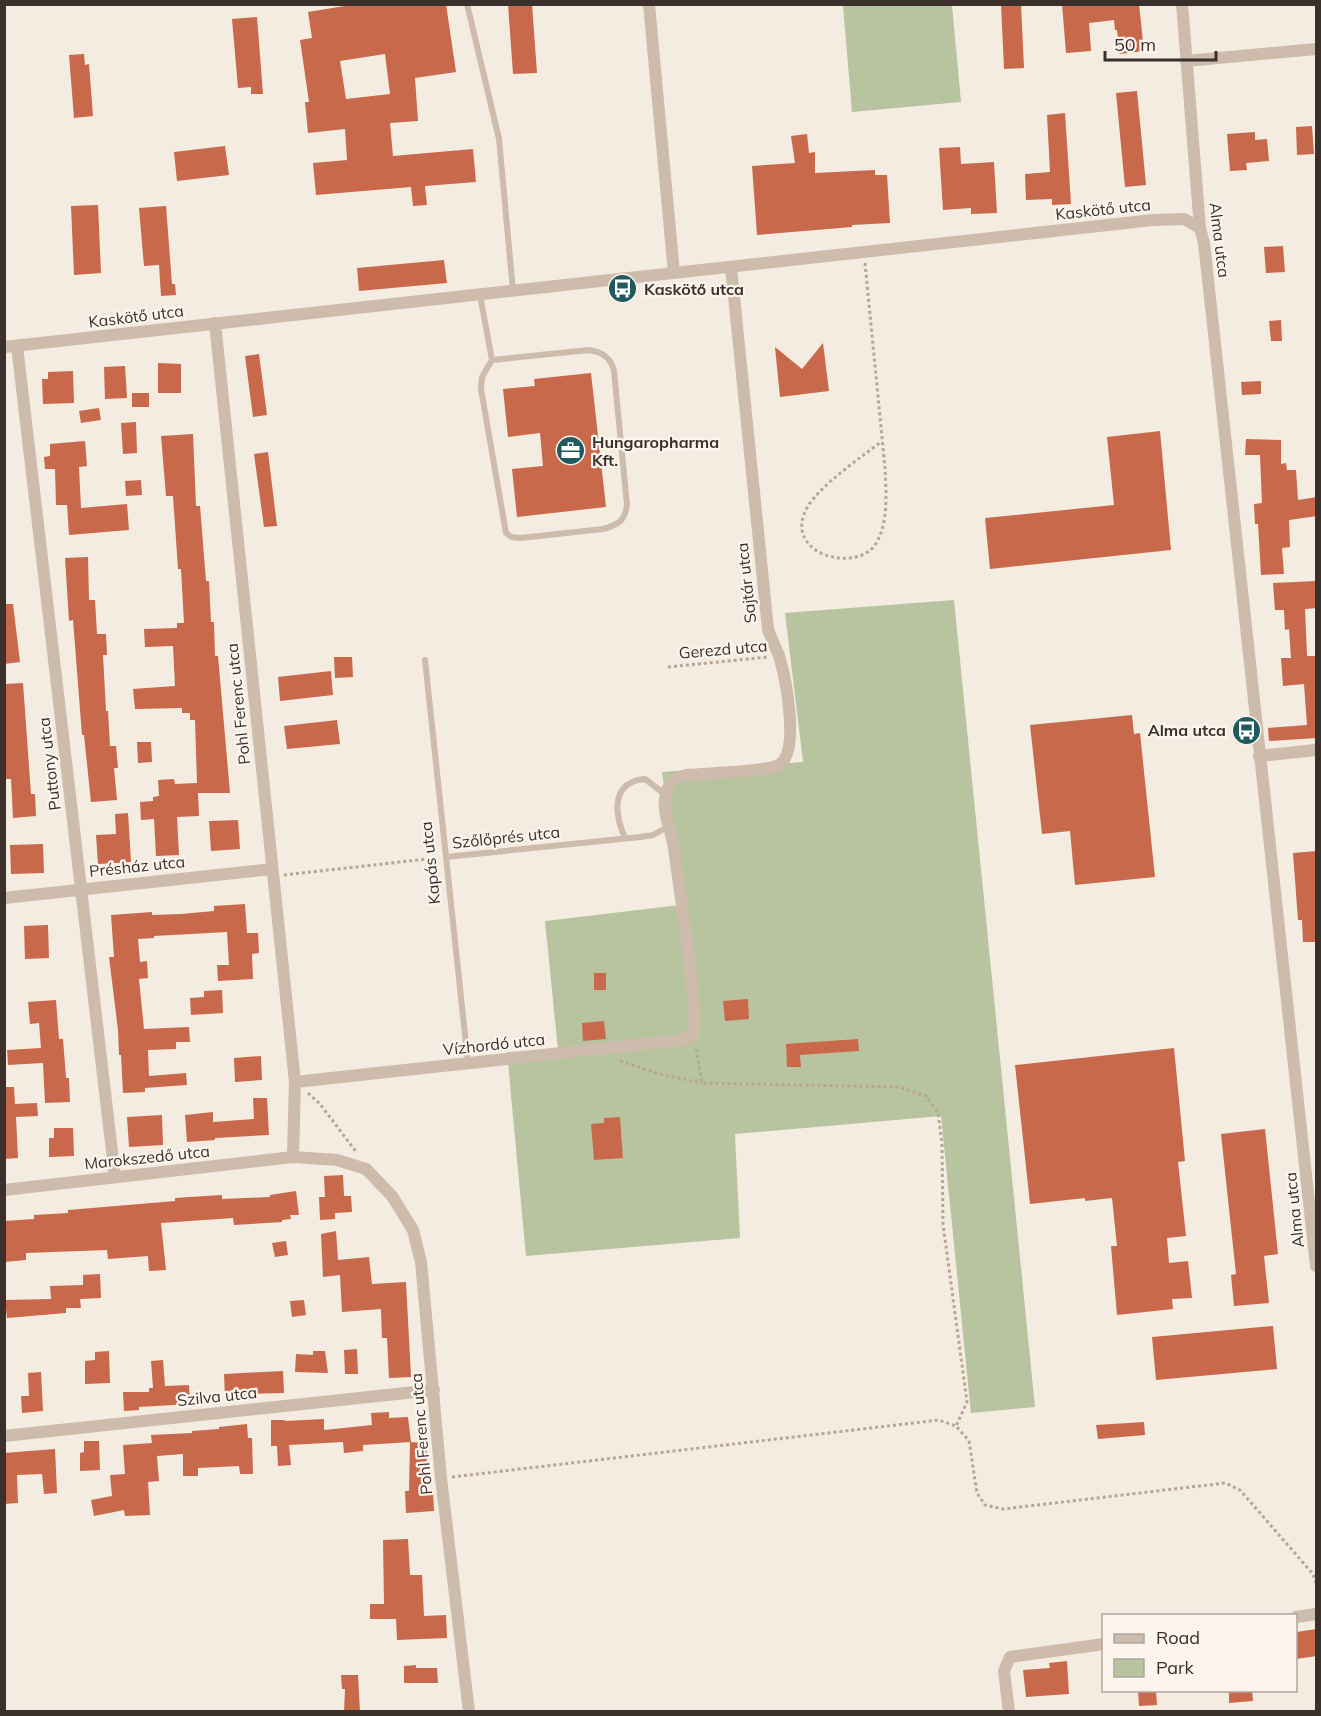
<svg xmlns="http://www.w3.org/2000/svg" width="1321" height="1716" viewBox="0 0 1321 1716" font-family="Mulish,sans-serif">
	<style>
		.green { fill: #b8c4a0 }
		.building { fill: #c8694b; fill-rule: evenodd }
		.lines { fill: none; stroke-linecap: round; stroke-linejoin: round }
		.path { stroke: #b9a596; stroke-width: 3; stroke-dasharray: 3 3; stroke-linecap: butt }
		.lane { stroke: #cdbbac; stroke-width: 6 }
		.street { stroke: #cdbbac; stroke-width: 12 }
		.labels { text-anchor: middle; stroke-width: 4.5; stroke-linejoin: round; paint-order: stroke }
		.street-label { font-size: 16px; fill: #3b302b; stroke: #fbf5ee }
		.poi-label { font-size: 16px; font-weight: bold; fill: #3b302b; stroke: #fbf5ee; text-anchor: start }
	</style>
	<rect width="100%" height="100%" fill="#f4ebe1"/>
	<path class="green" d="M843,5h109l9,97 -109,10z
		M954,600l81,807 -64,6 -30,-297 -206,18 5,104 -214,18 -19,-204 51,-2 -13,-129 135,-16 -18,-133 141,-10 -18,-149z"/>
	<path class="building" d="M357,4h89l10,68 -41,6 3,43 -28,2 3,33 80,-7 3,33 -51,4 2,19 -14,1 -2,-19 -95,8 -3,-32 34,-3 -2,-31 -37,4 -3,-31h4l-9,-62 12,-2 -4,-26zM385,54l5,40 -44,5 -6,-38z
		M508,4h24l5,69 -24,1z
		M1001,4h20l3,64 -20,1z
		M1062,4h77l5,47 -24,3 -3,-24h-2l-1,-10 -25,3 2,28 -25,2z
		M257,17l6,77h-12v-7l-13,1 -6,-69z
		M84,54l1,11 4,-1 4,52 -19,2 -5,-63z
		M1137,91l9,94 -21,2 -9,-94z
		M1065,113l6,91 -19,1v-6l-26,1 -1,-26 25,-2 -3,-57z
		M1312,126l2,28 -17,1 -1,-28z
		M1255,132v8l12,-1 2,22 -23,2 1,7 -17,1 -3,-37z
		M807,134l2,19 6,-1v21l60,-3v5h12l3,48 -38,2v2l-95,8 -5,-69 43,-3 -4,-27z
		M225,146l4,29 -52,6 -3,-29z
		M960,147l1,17 33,-2 3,51 -26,1v-6l-28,2 -4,-62z
		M98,205l3,68 -27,2 -3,-69z
		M166,206l6,78h3l1,11 -15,1 -2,-31 -15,1 -5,-58z
		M1283,246l2,26 -19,1 -2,-26z
		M444,260l3,23 -88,8 -2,-23z
		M1281,320l1,21h-11l-2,-20z
		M823,343l6,48 -49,6 -5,-50 27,22z
		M259,354l8,61 -14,2 -8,-61z
		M158,363l23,1v29h-23z
		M125,366l2,32 -22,1 -1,-32z
		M73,371l1,32 -31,1 -1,-25h6v-7z
		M591,373l15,134 -89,10 -5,-48 31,-3 -3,-33 -32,4 -5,-48 32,-3 -1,-7z
		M1261,381v13l-19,1 -1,-13z
		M132,393h17v14h-17z
		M99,408l2,12 -20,3 -2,-12z
		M136,422l1,31 -14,1 -2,-31z
		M1160,431l11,119 -181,19 -5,-51 129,-13 -7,-68z
		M193,434l3,72h4l6,75h3l2,41h3l1,34h3l12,137h-32l1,23 -22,1 2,38 -23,1 -2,-37 -13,1 -1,-18 13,-1v-4l6,-1 -1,-16 16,-1 1,5 22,-1 -2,-63h-5v-7h-8v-5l-47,1 -2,-20 42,-3 -2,-40 -28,1 -1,-18 33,-1v-5h7l-3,-54h-3l-5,-73h-7l-5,-60z
		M1246,439l35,1v24l5,-1 1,7h9l2,30 19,-3v19l-28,4 1,27 -8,1 2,26 -23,1 -3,-51h-3l-1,-20 8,-1 -2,-48h-15z
		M85,441l2,25 -8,1 2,41 46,-4 2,26 -60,5 -2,-30h-11l-1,-36h-10l-1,-12 6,-1v-12z
		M268,452l9,74 -13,1 -10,-73z
		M141,480l1,15 -16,1 -1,-15z
		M88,557l1,43h6l2,34h9l1,21h-4l3,56h2l2,35h6l2,22h-4l3,32 -26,2 -7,-67h-2l-9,-115 -4,1 -4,-63z
		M1317,581v27l-12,1 2,47h10v82l-48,3 -1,-13 39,-3 -3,-41 -21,2 -2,-28h10l-2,-29 -4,1 -1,-20h-9l-2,-27z
		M4,604h9l7,58 -16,2z
		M334,657h18l1,20 -18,1z
		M331,671l2,24 -53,6 -2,-24z
		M23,683l8,111h4l1,22 -23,2 -2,-39h-7v-95z
		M1132,715l2,19 6,-1 15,144 -80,8 -5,-54 -28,3 -12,-109z
		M337,720l3,24 -53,5 -3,-23z
		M137,742h14l1,20 -14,1z
		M128,813l3,49 -33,2 -2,-29 20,-1 -1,-20z
		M238,820l2,29 -29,2 -2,-30z
		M43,844l1,29 -33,1 -1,-29z
		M1317,851v91h-14l-1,-22h-4l-5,-67z
		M245,904l2,29h11l1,20 -7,1 1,25 -35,2 -1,-16h12l-2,-33 -73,4v2l-16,1 2,23 7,-1 1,17 -9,1 5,50 45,-2 1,15h-14v7l-28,1 1,26 37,-3 1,12 -42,3v4l-22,1 -2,-38h-2l-1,-25 -9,-73h5l-3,-42 41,-3v3l29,-1 33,-3v-5z
		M48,925l1,33 -24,1 -1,-33z
		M594,973h12v17h-12z
		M222,990l1,23 -32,2 -1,-17 14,-1v-6z
		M748,999l1,20 -24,2 -2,-20z
		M56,1000l3,39h4l3,39h3l1,24 -25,1 -2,-40 -35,2 -1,-15 34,-2 -2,-25 -9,1 -2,-22z
		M604,1021l2,18 -23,2 -1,-18z
		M858,1039l1,12 -59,4 1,12h-14l-1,-23z
		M1174,1048l11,113 -7,1 8,74 -19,2 2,25 19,-2 4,37 -20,1 1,10 -56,6 -6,-69h6l-5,-48 -27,3v-3l-55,6 -15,-139z
		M261,1056l1,24 -27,2 -1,-24z
		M4,1087h10l1,17 22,-1 1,13 -22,1 2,41 -14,1z
		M253,1098h14l2,37 -54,3v2l-28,2 -2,-27 28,-3v10l41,-3z
		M162,1115l1,30 -34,2 -2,-30z
		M620,1117l3,41 -29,2 -3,-36 13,-1v-5z
		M54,1128h19l1,28 -25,1v-19h5z
		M1265,1129l13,125 -14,2 5,47 -35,3 -3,-31 5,-1 -15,-140z
		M343,1175l1,21h7l1,16 -17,1v6l-15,1 -1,-23h6l-1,-21z
		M296,1191l3,24h-9l1,4 -9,1v2l-48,3 -1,-7 -72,5 5,47 -17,1 -1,-15 -40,3 -1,-9 -81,3v7l-22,2v-41l30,-2v-4l34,-2v-3l107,-9v-3l47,-3v4l48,-2v-2z
		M336,1231l2,29 31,-3 3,27 34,-2 5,95 -22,1 -2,-40h-5l-1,-29 -39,3 -2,-37 -17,2 -2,-43z
		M286,1241l2,14 -13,2 -3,-14z
		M100,1274l1,24 -21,1 1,9h-15v5l-59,5 -2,-18 46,-1 -1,-13 33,-1v-10z
		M304,1300l2,15 -14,2 -2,-16z
		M1273,1326l4,43 -121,11 -4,-43z
		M357,1349l1,25h-13l-1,-24z
		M109,1351l1,32 -25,1v-23l10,-1v-8z
		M313,1351h12l3,22 -33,-1 1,-18 17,1z
		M163,1360l2,26 24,-1 1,19 -51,3v3l-15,1 -1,-19h26v-4h4l-2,-27z
		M283,1371l1,22 -37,1v3l-22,1 -1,-24z
		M41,1372l2,39 -21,2 -1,-17h8l-1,-23z
		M389,1412v6l19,-1 3,25 -48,3v6l-19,2 -1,-11 -54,3 2,20 -13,1 -1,-20h-6v-26h14v1l39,-2v11l48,-5 -1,-12z
		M1144,1422l1,13 -47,4 -2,-14z
		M247,1424l1,14h4l1,36h-13l-1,-8 -41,2v8h-15v-22l-26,2 2,25 -11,1 2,33 -25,1 -1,-6 -30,6 -3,-16 21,-4 -2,-21 15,-1 -2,-29 29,-2 -1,-8 41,-2v-2l27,-2v-2z
		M84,1441h15l1,29 -20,1v-18l4,-1z
		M410,1442l17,1 -1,48h7l1,20 -28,2 -1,-22h4z
		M55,1449l2,44 -13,1 -2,-20 -25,1 1,28 -14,1v-51z
		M408,1539l2,36h12l2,41 22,-1 1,23 -50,2 -1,-21h-26v-15h14l-1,-64z
		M1317,1629v27l-21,3v-27z
		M1067,1661l2,33 -43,3 -3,-27 27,-2 -1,-5z
		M416,1665v3h21l1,15h-34v-17z
		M341,1675h17l2,37h-16l1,-23h-3z
		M1138,1690h18l1,15 -18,1z
		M1229,1690h23l1,11 -24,2z"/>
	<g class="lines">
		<path class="path" d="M865,263l20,205c1,24 4,56 -10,77 -21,29 -95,8 -67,-39 13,-21 53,-49 73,-64
			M668,667l100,-10
			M284,875l152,-17
			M696,1049l6,34 197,4 27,9 12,17 4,30 1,81 24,178 -11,24
			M620,1061l40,13 42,9
			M308,1093l12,11 37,49
			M452,1477l487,-57 17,6 13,15 8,52 8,12 18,4 222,-26 15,7 73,84 3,9"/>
		<path class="lane" d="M467,4l32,135 14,152
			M480,295l12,65 -10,17 -1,12 25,144 5,4 10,1 82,-9c15,-4 22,-8 24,-24l-13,-134c-3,-13 -11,-19 -25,-21l-97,10
			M425,660l43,403
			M625,838c-11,-25 -14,-56 20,-59l21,16
			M446,857l194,-20 13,-2 16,-9"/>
		<path class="street" d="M649,4l25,269
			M1182,4l18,224 4,15 112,1023
			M1186,61l130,-12
			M215,323l80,759 -2,75 44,3 29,9 26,27 21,34 8,32 20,216 28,234
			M17,346l98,831
			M4,347l1149,-127 31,-1 16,9
			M1259,756l57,-6
			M4,898l268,-29
			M295,1082l386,-42 13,-5c0,-62 -12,-125 -20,-187 -2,-15 -11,-33 -9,-49 2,-15 8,-21 22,-24 18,-2 80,-3 92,-10 21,-13 7,-85 1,-106 -3,-10 -9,-20 -12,-30l-37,-362
			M4,1190l289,-33
			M4,1436l430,-46
			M1296,1617l20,-3
			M1009,1712l-5,-41 6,-14 94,-13"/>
	</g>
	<defs>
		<symbol id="bus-disc" viewBox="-11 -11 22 22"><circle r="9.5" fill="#1f5a5e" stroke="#fbf5ee"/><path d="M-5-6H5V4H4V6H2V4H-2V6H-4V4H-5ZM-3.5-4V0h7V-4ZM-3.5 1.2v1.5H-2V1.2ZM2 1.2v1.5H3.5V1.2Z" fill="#fff"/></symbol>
		<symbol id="office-disc" viewBox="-11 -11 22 22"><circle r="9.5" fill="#1f5a5e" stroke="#fbf5ee"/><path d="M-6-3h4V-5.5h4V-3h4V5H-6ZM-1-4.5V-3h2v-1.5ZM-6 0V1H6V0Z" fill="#fff"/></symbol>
	</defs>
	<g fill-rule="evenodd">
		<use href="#bus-disc" x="606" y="272" width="33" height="33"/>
		<use href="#office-disc" x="554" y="434" width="33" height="33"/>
		<use href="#bus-disc" x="1230" y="714" width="33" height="33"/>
	</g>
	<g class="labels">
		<g class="street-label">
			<text transform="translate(1103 209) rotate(-6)" y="6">Kaskötő utca</text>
			<text transform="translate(1220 240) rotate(83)" y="6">Alma utca</text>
			<text transform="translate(136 316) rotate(-7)" y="6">Kaskötő utca</text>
			<text transform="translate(746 583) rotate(-96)" y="6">Sajtár utca</text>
			<text transform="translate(723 649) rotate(-5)" y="6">Gerezd utca</text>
			<text transform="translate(238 704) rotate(-96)" y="6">Pohl Ferenc utca</text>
			<text transform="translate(49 764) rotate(-97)" y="6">Puttony utca</text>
			<text transform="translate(506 837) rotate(-6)" y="6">Szőlőprés utca</text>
			<text transform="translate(430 863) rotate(-96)" y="6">Kapás utca</text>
			<text transform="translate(137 866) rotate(-6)" y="6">Présház utca</text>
			<text transform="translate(494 1044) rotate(-6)" y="6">Vízhordó utca</text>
			<text transform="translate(147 1157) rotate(-6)" y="6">Marokszedő utca</text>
			<text transform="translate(1294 1210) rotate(-96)" y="6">Alma utca</text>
			<text transform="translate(217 1396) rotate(-6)" y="6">Szilva utca</text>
			<text transform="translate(421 1434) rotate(-95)" y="6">Pohl Ferenc utca</text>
		</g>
		<g class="poi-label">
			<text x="644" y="295">Kaskötő utca</text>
			<text x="592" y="448">Hungaropharma<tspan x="592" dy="18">Kft.</tspan></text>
			<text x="1226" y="736" text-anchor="end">Alma utca</text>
		</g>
	</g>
	<rect width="1321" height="1716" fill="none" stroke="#3b302b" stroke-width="12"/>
	<rect x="1102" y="1614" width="195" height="78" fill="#fbf5ee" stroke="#aea6a0" stroke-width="1.5"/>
	<rect x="1114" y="1634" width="30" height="9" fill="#cdbbac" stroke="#aea6a0" stroke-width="1.5"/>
	<text x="1156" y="1644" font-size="18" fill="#3b302b">Road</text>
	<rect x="1114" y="1659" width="30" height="18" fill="#b8c4a0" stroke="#aea6a0" stroke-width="1.5"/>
	<text x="1156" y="1674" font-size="18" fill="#3b302b">Park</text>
	<path d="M1105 51v9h111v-9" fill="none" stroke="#3b302b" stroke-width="3"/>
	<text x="1114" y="51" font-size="18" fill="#3b302b" stroke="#fbf5ee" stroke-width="4.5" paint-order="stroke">50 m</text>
</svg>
